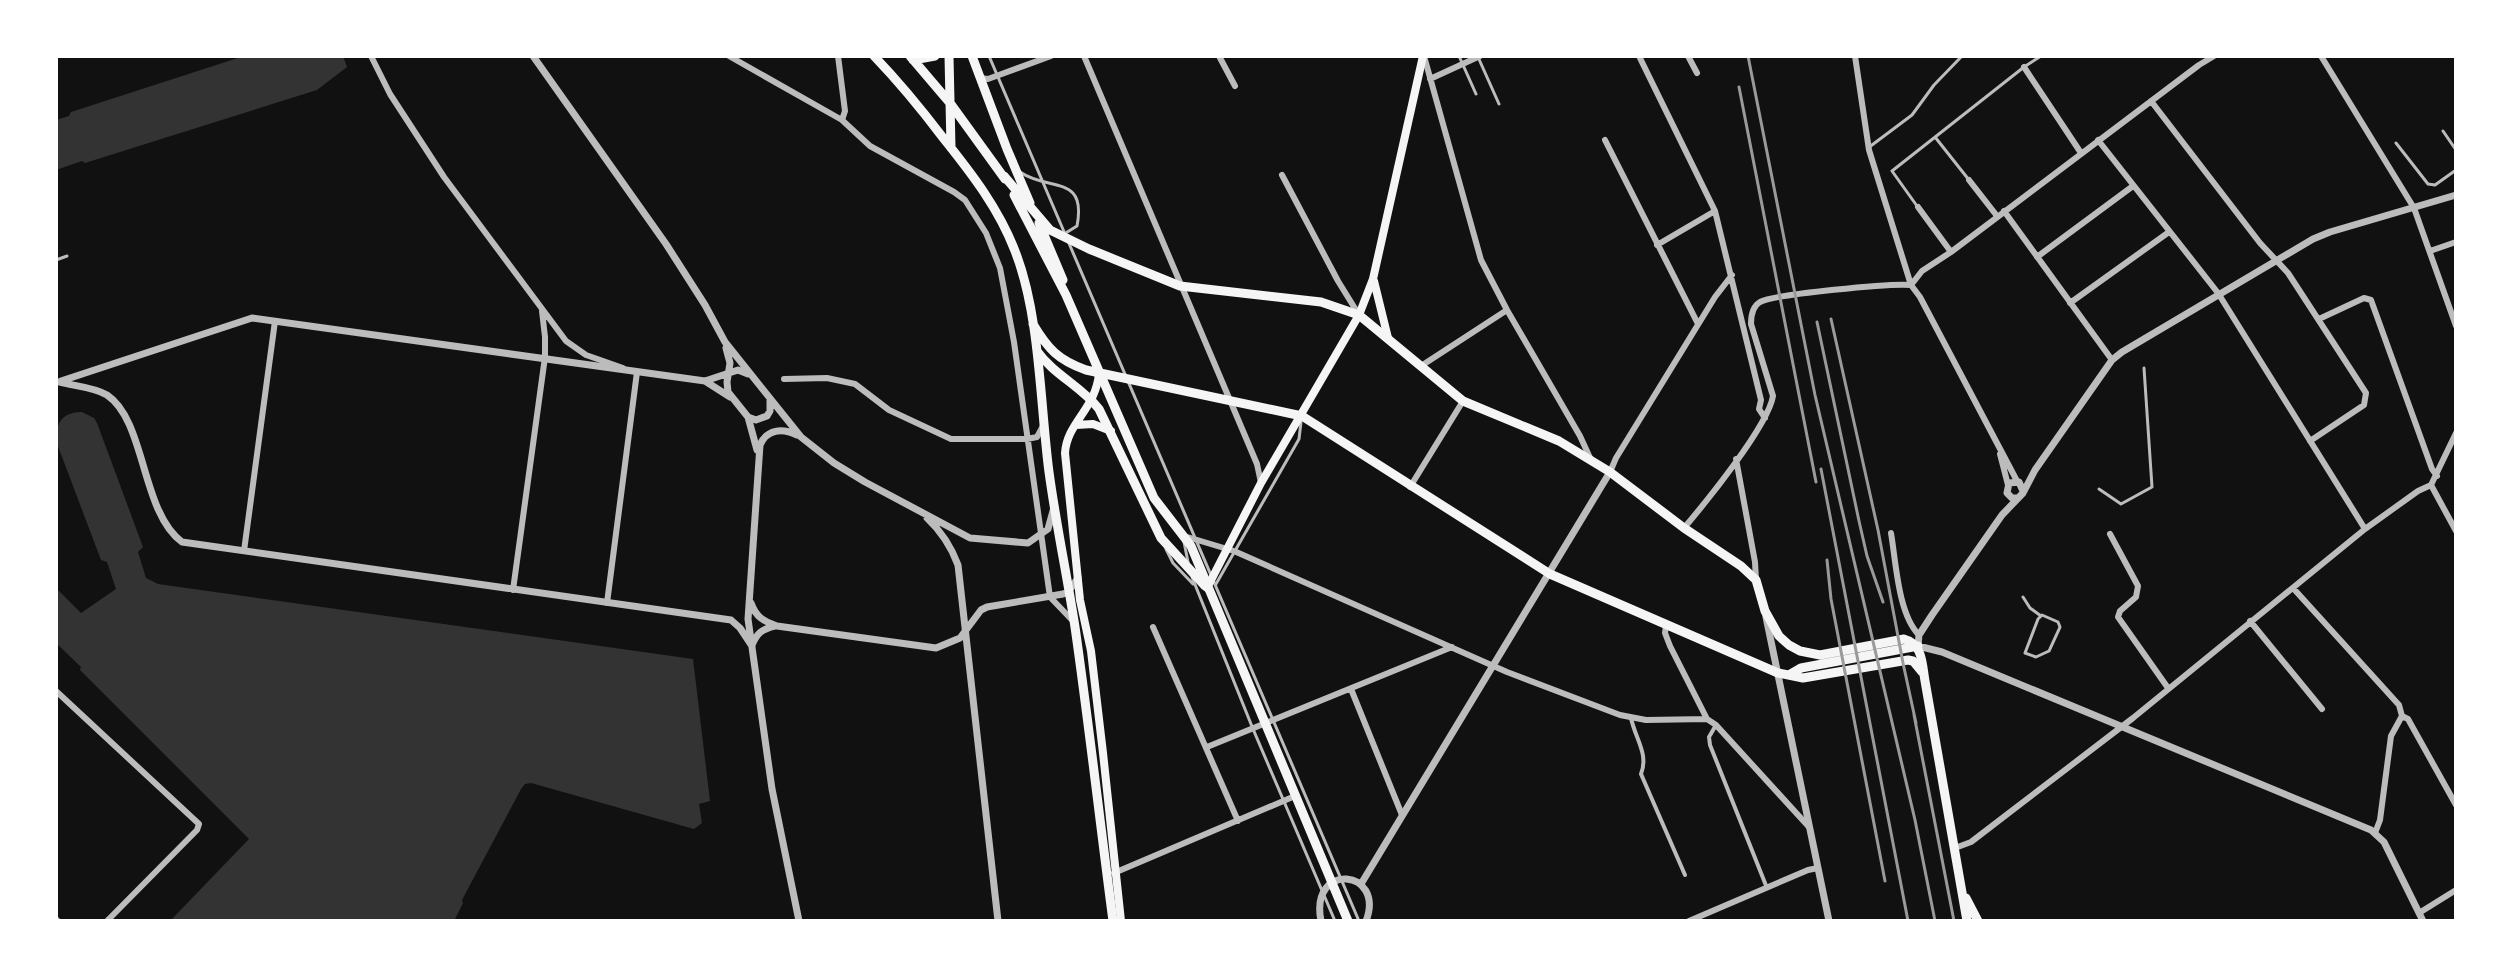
<svg xmlns="http://www.w3.org/2000/svg" width="2512" height="977" viewBox="0 0 2512 977" font-family="'Varela Round',sans-serif">
	<style>
		.water { fill: #333 }
		.lines { fill: none; stroke-linecap: round; stroke-linejoin: round }
		.service { stroke: #bcbcbc; stroke-width: 3 }
		.pedestrian { stroke: #bcbcbc; stroke-width: 4 }
		.minor { stroke: #bcbcbc; stroke-width: 6 }
		.tertiary { stroke: #bcbcbc; stroke-width: 7 }
		.secondary { stroke: #f5f5f5; stroke-width: 8 }
		.primary { stroke: #f5f5f5; stroke-width: 9 }
		.rail { stroke: #9a9a9a; stroke-width: 3 }
	</style>
	<rect width="100%" height="100%" fill="#111"/>
	<path class="water" d="M244,56h99l4,11 -30,23 -232,73 -3,-2 -26,9v-50l13,-4 2,-4z
		M82,412l12,6 3,5 46,124 -5,5 8,26 12,6 535,75 17,142 -11,3 3,19 -8,6 -163,-46 -6,1 -4,5 -59,111 1,3 -9,18h-284l79,-82 -169,-169 1,-3 -25,-24v-55l25,25 35,-24 -9,-27 -6,-2 -45,-119c0,-18 6,-29 26,-29z"/>
	<g class="lines">
		<path class="service" d="M989,56l76,178
			M1459,56l17,38
			M1478,57l21,47
			M2443,131l13,19
			M1935,137l34,43
			M2396,143l32,41 7,1 21,-15
			M1868,148l44,-33 22,-30 28,-29
			M1020,172c29,20 67,2 57,54l-13,8
			M1917,206l-25,-35 132,-104 17,-11
			M1068,241l291,680
			M56,260l11,-4
			M2099,489l22,15 31,-17 -8,-119
			M1184,542l4,20
			M1166,549l7,14 20,21
			M1192,577l61,152 82,192
			M1216,584l83,-145 2,-17
			M2023,597l7,11 11,8
			M2042,615l16,7 2,5 -11,24 -13,6 -11,-4 13,-34z"/>
		<path class="pedestrian" d="M1631,718c4,20 18,36 10,56l44,101
			M1716,725l-7,12 1,8 57,143"/>
		<path class="minor" d="M371,56l19,38 54,83 122,164 20,14 37,13
			M729,56l113,64 28,26 84,46 11,8 21,33 14,35 14,74 36,255 23,24
			M838,56l7,55 -3,9
			M1084,56l173,408 4,19
			M1219,56l16,30
			M1424,56l57,204 26,50 73,126 11,24
			M1639,56l76,155 46,189 -2,9 6,9
			M1688,56l9,17
			M1855,56l14,94 42,135 9,12 97,184
			M2321,56l93,152 42,118
			M2024,67l57,86
			M980,78l8,1 63,-23
			M1430,79l50,-23
			M2151,101l109,142 28,30 78,120 -2,12 -54,36
			M1605,140l93,184
			M2098,140l120,153 147,236
			M1282,175l56,106 21,34
			M1969,180l28,36
			M1918,207l33,45
			M2004,211l108,149
			M1657,245l58,-34
			M2430,251l26,-9
			M2037,257l96,-71
			M1911,285l11,-14 29,-19 248,-187 15,-9
			M2070,303l99,-71
			M2319,319l45,-21 7,2 61,169 5,7
			M1421,366l86,-56
			M784,379l43,-1 28,6 34,26 62,29h76l10,-2 6,-11
			M2000,454l8,31
			M1736,459l19,103 1,18
			M1610,472l6,-14 99,-161 17,-22
			M2431,485l25,46
			M1410,487l53,-86
			M1684,528c22,-26 84,-102 89,-132l-22,-72c0,-8 2,-18 9,-22 15,-8 132,-19 151,-17
			M1891,533c5,29 7,81 28,102
			M2110,534l28,52 -2,11 -16,14 -2,6 50,71
			M1184,536l50,15 273,121 113,43 26,5 61,-1 9,6 93,102
			M244,551l31,-230
			M2293,588l106,117 3,11
			M513,590l32,-233v-20l-3,-26
			M607,603l30,-231 -4,-1
			M2250,621l72,88
			M1666,626l-1,7 5,13 37,73
			M1153,627l85,194
			M1351,689l51,126
			M56,691l143,133 -2,6 -90,91
			M2402,716l6,3 48,86
			M1207,747l245,-100
			M2375,833l5,-13 11,-84 11,-20
			M1955,848l16,-6 162,-124 232,-189 53,-38 13,-6 25,-52
			M1114,873l181,-77
			M2419,913l37,-23
			M56,919l2,2
			M1689,921l119,-51 10,-2"/>
		<path class="tertiary" d="M533,56l133,188 39,61 20,37 76,95 33,26 31,19 105,56 58,5 20,-14 5,-18
			M726,348l4,15 -3,19 1,10 20,25 9,33
			M61,381l191,-63 453,63 33,-11 10,4
			M705,381l25,16
			M59,382c14,4 35,5 48,13 39,26 34,117 75,147l549,78 9,8 12,18
			M748,417l8,3 11,-4 3,-5v-11
			M797,435c-15,-7 -30,-6 -37,10l-12,174 24,170 27,132
			M2017,498h-5l-5,-5 2,-10 10,-1 4,9
			M927,518c15,14 24,28 31,47l40,356
			M751,603c5,14 12,18 26,23l159,22 24,-10 21,-28 6,-3 76,-13 5,-2 10,-14
			M1766,617l63,304
			M752,645c5,-12 10,-16 23,-19
			M1361,884l249,-412
			M1321,921c-12,-60 65,-52 45,0
			M2423,921l-39,-79 -13,-12 -429,-178 -24,-6 1,-11 13,-20 70,-100 21,-22 12,-23 77,-110 10,-8 191,-113 17,-7 126,-37"/>
		<path class="secondary" d="M1374,281l14,57
			M1099,373c-3,36 -32,49 -34,80l15,147 11,51 12,102 18,168
			M1076,425l17,-1 18,7
			M1207,588l54,-105 98,-168 14,-36 50,-223"/>
		<path class="primary" d="M874,56c25,26 48,54 70,83 28,35 55,70 71,112 25,63 25,152 34,221 7,52 18,103 26,155 14,98 25,196 38,294
			M910,56l40,47 55,76
			M949,56l2,92
			M972,56l35,93 23,54
			M913,60l22,-4
			M1004,176l46,54 39,19 91,37 141,16 38,13 104,86 96,40 51,31 74,56 57,38 15,14 9,31 14,25 10,9 11,6 20,4 84,-16c19,5 18,25 21,42l42,240
			M1014,195l52,100 88,203 37,48 157,375
			M1039,223l24,57
			M1033,324c15,25 25,36 53,46l216,46 248,158 228,99 25,5 105,-18 5,1 9,11
			M1037,351c17,24 44,35 62,58l62,129 44,48
			M1789,675l12,-7 117,-22
			M1966,898l12,23"/>
		<path class="rail" d="M1748,56l67,339 100,425 20,101
			M1739,87l77,395
			M1831,319l47,211 25,133 13,60
			M1817,322l42,199 8,35 16,46
			M1821,469l87,452
			M1827,560l4,39 54,282
			M1914,715l40,206"/>
	</g>
	<rect width="2512" height="977" fill="none" stroke="#ffffff" stroke-width="116"/>
</svg>
